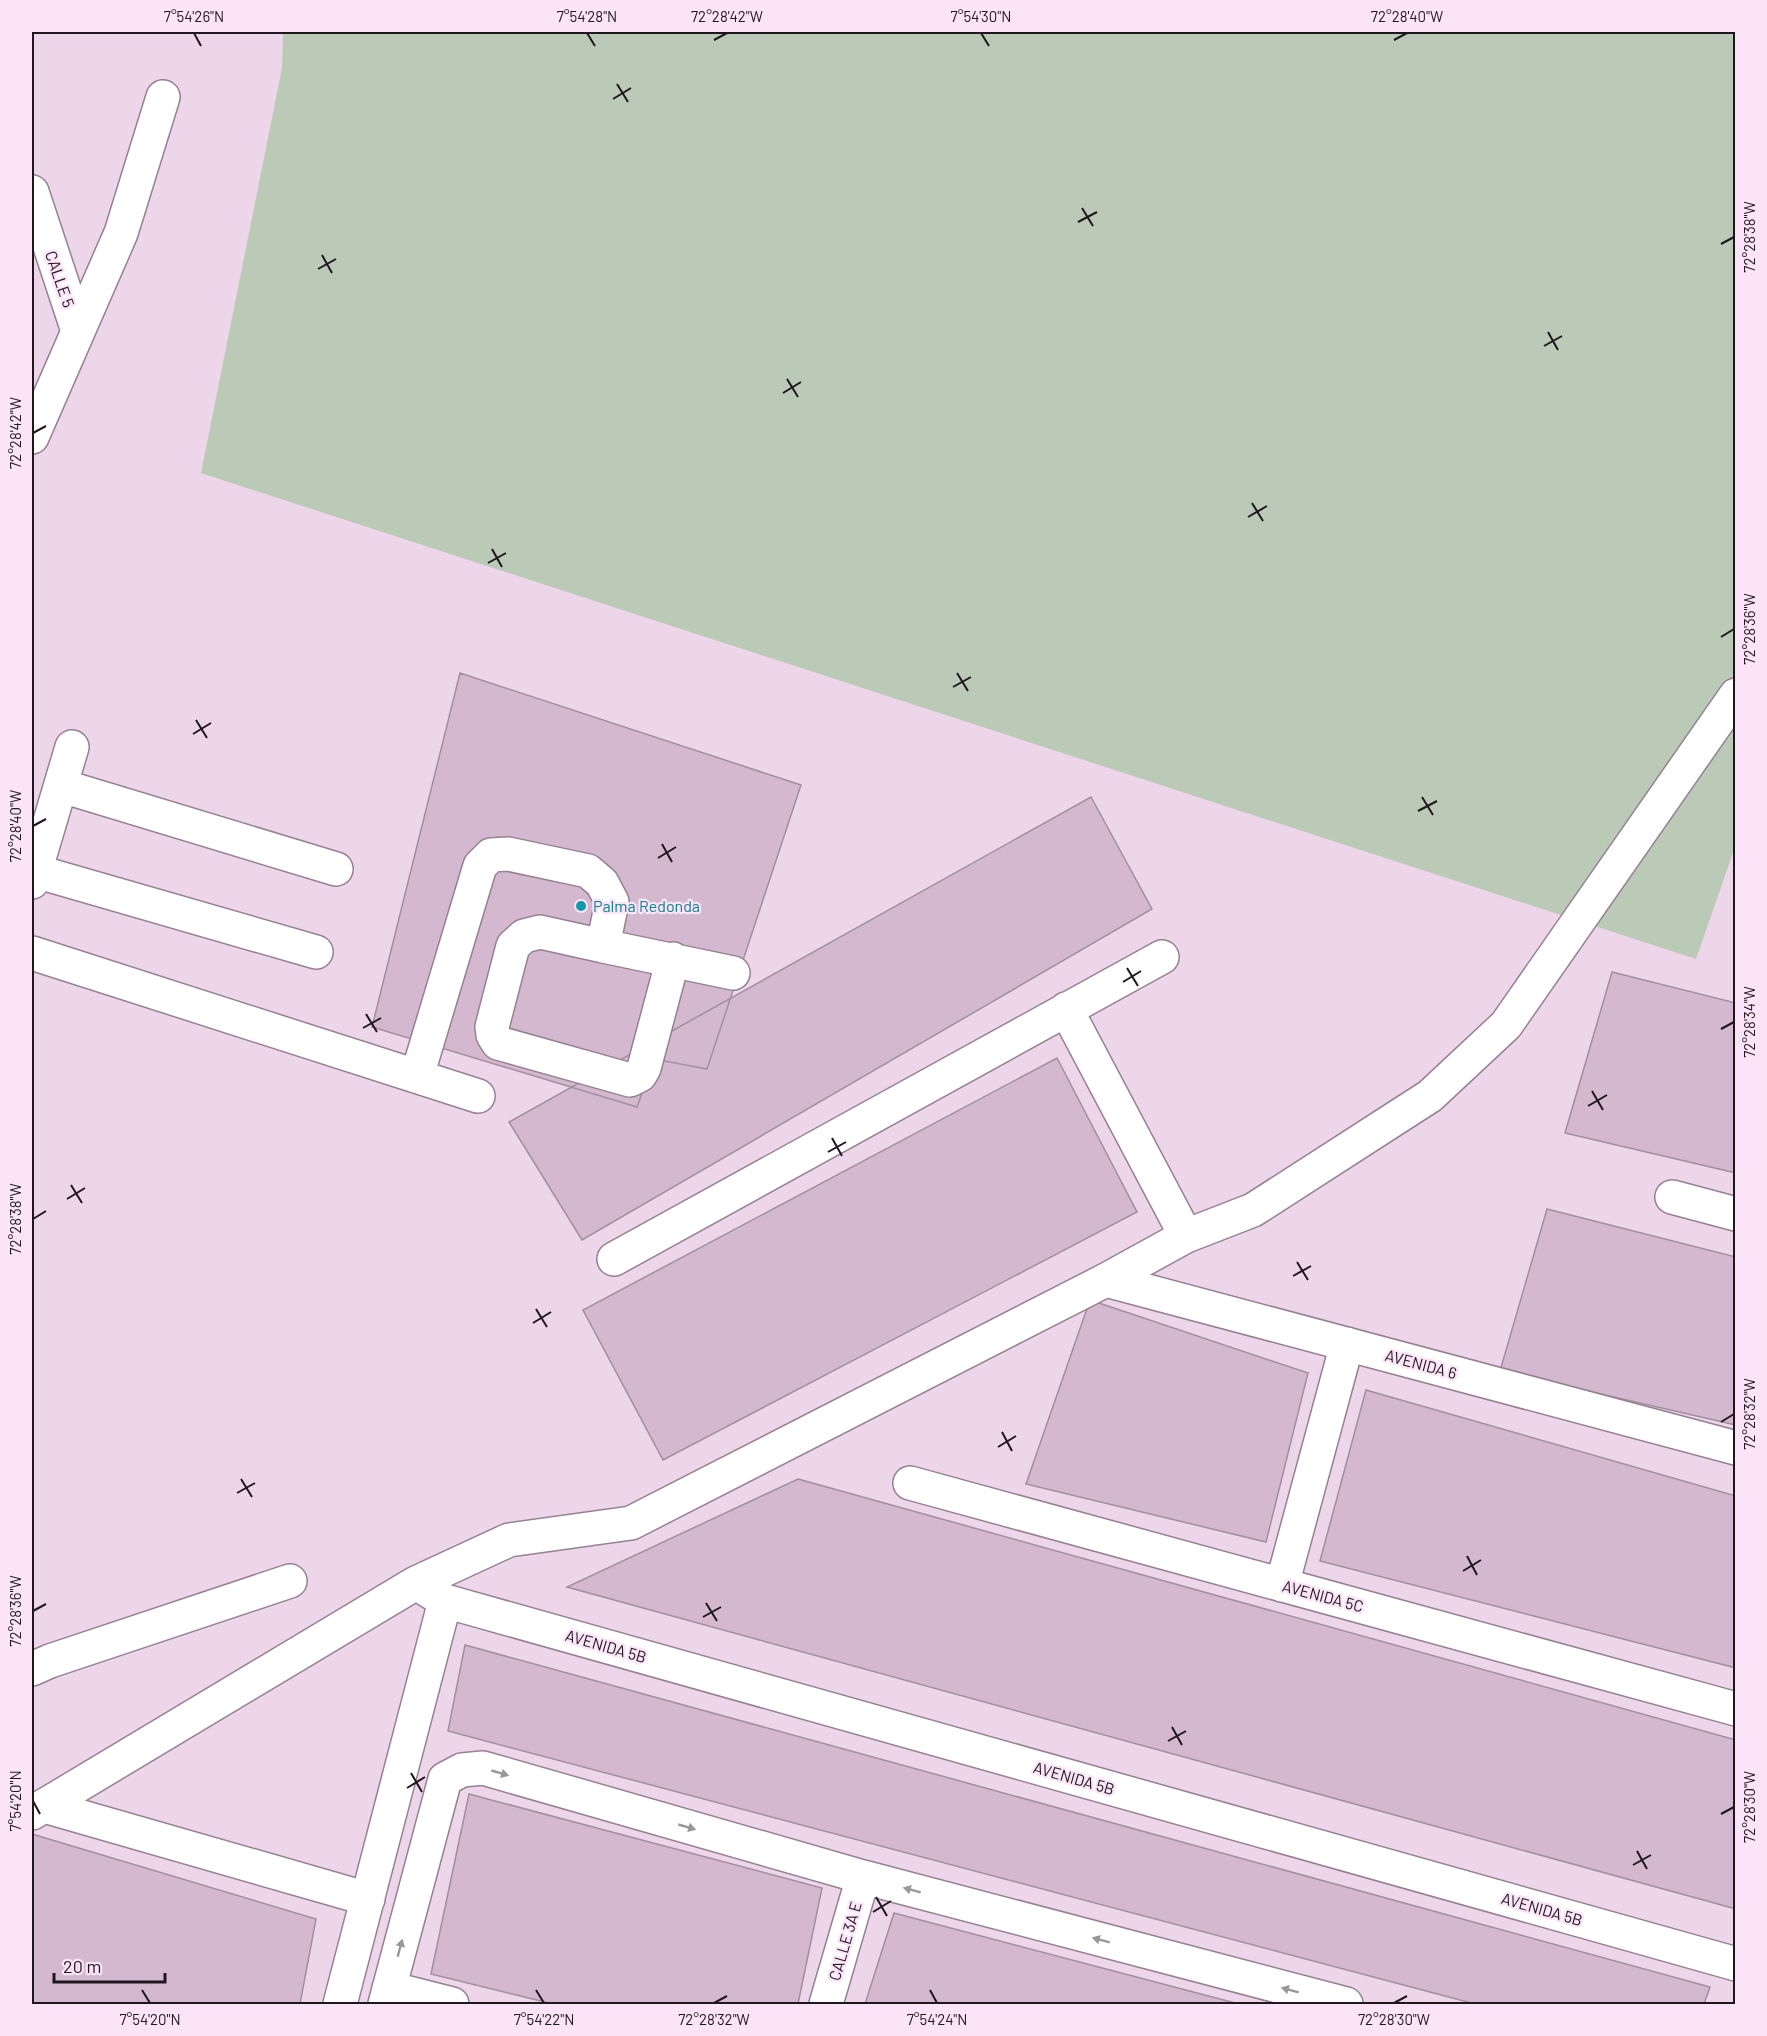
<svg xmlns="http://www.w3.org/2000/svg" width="1767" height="2036" viewBox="0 0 1767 2036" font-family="Barlow,sans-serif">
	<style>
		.grass { fill: #bbc9b7 }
		.building { fill: #d4b8d0; stroke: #a38ea1; stroke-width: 1.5 }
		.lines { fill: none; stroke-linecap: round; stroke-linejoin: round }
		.minor-casing { stroke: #968193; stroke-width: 36 }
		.minor { stroke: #fff; stroke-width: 33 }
		.oneway { fill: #9a979a }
		.ticks { fill: none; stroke: #1f171e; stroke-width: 2 }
		.culture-dot { fill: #0f9aa8; stroke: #fbe3f8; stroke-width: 2 }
		.labels { text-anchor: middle; stroke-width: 4.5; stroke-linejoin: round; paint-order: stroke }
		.street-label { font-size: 16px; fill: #1f171e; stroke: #fbe3f8 }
		.culture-label { font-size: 16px; fill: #0d838f; stroke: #fbe3f8; text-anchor: start }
		.neatline { fill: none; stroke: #1f171e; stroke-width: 2 }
		.ticks-label { font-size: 15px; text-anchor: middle; fill: #1f171e }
	</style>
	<rect width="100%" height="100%" fill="#edd6ea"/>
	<path class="grass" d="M283,32h1452l1,812 -40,115 -1495,-486 81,-405z"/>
	<path class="building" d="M460,673l341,112 -94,284 -53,-10 -17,48 -265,-80z
		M1091,797l61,112 -570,331 -73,-118z
		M1612,972l124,31v170l-171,-40z
		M1057,1058l80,154 -474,248 -80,-150z
		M1547,1209l189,48v168l-236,-54z
		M1090,1300l218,73 -42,169 -240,-58z
		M1366,1390l370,106v172l-416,-107z
		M798,1479l938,261v169l-1169,-322z
		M465,1645l1245,342 -6,17h-229l-1027,-273z
		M469,1794l353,94 -24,116h-245l-122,-30z
		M32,1834l284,85 -16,85h-268z
		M894,1913l345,91h-374z"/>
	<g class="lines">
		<defs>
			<path id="minor" d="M32,192l46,139
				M32,437l89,-204 42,-136
				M62,786l274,83
				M35,871l281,81
				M32,882l40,-135
				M603,946l-63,-14 -16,4 -11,10 -21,81 1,8 5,8 132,37 10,-5 4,-7 29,-109
				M32,953l446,143
				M1066,1009l120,227
				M417,1076l63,-210 11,-11 17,-1 80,17 14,12 10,19 -9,44 130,27
				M1672,1197l64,17
				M614,1259l548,-302
				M1106,1280l630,168
				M910,1483l826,226
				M416,1583l29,18 1291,363
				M1282,1585l65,-241
				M32,1669l18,-8 240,-80
				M44,1806l324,93
				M32,1813l384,-230 93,-43 122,-17 475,-243 80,-44 67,-26 177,-114 76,-71 230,-330
				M389,1988l63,16
				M340,2004l105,-403
				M385,2004l60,-225 17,-9 21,-2 380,109 483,127
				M826,2004l37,-127"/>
		</defs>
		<use href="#minor" class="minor-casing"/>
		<use href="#minor" class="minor"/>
	</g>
	<defs><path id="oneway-solid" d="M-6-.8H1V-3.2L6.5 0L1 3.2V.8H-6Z" transform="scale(1.5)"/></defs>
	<g class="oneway">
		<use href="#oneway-solid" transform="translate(500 1773) rotate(16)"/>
		<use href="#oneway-solid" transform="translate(687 1827) rotate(16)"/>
		<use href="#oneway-solid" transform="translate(912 1890) rotate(-165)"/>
		<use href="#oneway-solid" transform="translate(1101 1940) rotate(-165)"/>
		<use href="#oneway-solid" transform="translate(400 1948) rotate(-75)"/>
		<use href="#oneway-solid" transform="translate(1290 1990) rotate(-165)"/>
	</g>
	<path class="ticks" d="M194,33l7,13M587,33l8,13M981,33l8,13M714,40l13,-7M1394,40l13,-7M617,84l11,18M613,99l18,-11M1082,208l11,18M1078,222l19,-10M1721,244l13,-7M322,255l10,18M318,269l18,-10M1548,332l10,18M1544,346l18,-10M787,379l11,18M783,393l18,-11M33,433l13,-7M1252,503l11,18M1248,517l19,-11M492,549l10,18M488,563l18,-10M1721,637l13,-8M957,673l11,18M953,687l18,-10M196,720l11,18M193,734l18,-11M1422,797l11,18M1418,811l19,-10M33,826l13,-7M662,844l10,18M658,858l18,-11M1127,968l11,18M1123,982l18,-11M366,1014l11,18M363,1028l18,-10M1721,1029l13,-7M1592,1091l11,19M1588,1106l19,-11M832,1138l10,18M828,1152l18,-10M71,1185l11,18M67,1199l18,-11M33,1219l13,-8M1297,1262l11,18M1293,1276l18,-10M536,1309l11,18M533,1323l18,-11M1721,1422l13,-8M1002,1432l10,19M998,1447l18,-11M241,1479l11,18M237,1493l18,-10M1467,1556l10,19M1463,1571l18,-11M706,1603l11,18M33,1611l13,-7M703,1617l18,-10M1172,1727l10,18M1168,1741l18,-10M411,1773l11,19M407,1788l18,-11M33,1801l7,13M1721,1814l13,-7M1637,1851l10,18M1633,1865l18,-10M876,1897l11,19M873,1912l18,-11M142,1990l8,13M536,1990l8,13M930,1990l7,13M714,2003l13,-7M1394,2003l13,-7"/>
	<circle class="culture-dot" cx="581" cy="906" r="6"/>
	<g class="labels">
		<g class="street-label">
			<text transform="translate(60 279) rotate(71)" y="6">CALLE 5</text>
			<text transform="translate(1421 1364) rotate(15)" y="6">AVENIDA 6</text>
			<text transform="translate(1323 1596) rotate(15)" y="6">AVENIDA 5C</text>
			<text transform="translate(606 1646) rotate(16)" y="6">AVENIDA 5B</text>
			<text transform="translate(1074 1778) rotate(16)" y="6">AVENIDA 5B</text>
			<text transform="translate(1542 1909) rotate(16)" y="6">AVENIDA 5B</text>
			<text transform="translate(845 1941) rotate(-74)" y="6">CALLE 3A E</text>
		</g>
		<g class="culture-label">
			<text x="593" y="912">Palma Redonda</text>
		</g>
	</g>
	<rect width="1767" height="2036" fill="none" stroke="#fbe3f8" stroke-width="66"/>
	<path d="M54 1973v9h111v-9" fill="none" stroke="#1f171e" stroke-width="3"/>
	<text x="63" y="1973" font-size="18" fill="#1f171e" stroke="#fbe3f8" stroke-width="4.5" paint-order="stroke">20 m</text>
	<rect x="33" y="33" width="1701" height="1970" class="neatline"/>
	<g class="ticks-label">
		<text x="194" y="22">7°54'26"N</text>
		<text x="587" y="22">7°54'28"N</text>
		<text x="727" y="22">72°28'42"W</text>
		<text x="981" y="22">7°54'30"N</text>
		<text x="1407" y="22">72°28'40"W</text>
		<text transform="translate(1750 237) rotate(-90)" y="5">72°28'38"W</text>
		<text transform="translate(16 433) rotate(-90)" y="5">72°28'42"W</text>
		<text transform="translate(1750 629) rotate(-90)" y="5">72°28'36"W</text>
		<text transform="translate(16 826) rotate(-90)" y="5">72°28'40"W</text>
		<text transform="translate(1750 1022) rotate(-90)" y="5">72°28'34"W</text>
		<text transform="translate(16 1219) rotate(-90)" y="5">72°28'38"W</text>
		<text transform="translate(1750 1414) rotate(-90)" y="5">72°28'32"W</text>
		<text transform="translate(16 1611) rotate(-90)" y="5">72°28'36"W</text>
		<text transform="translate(16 1801) rotate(-90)" y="5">7°54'20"N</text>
		<text transform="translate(1750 1807) rotate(-90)" y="5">72°28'30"W</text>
		<text x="150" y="2025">7°54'20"N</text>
		<text x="544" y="2025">7°54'22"N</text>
		<text x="714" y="2025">72°28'32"W</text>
		<text x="937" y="2025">7°54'24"N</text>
		<text x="1394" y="2025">72°28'30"W</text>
	</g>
</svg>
